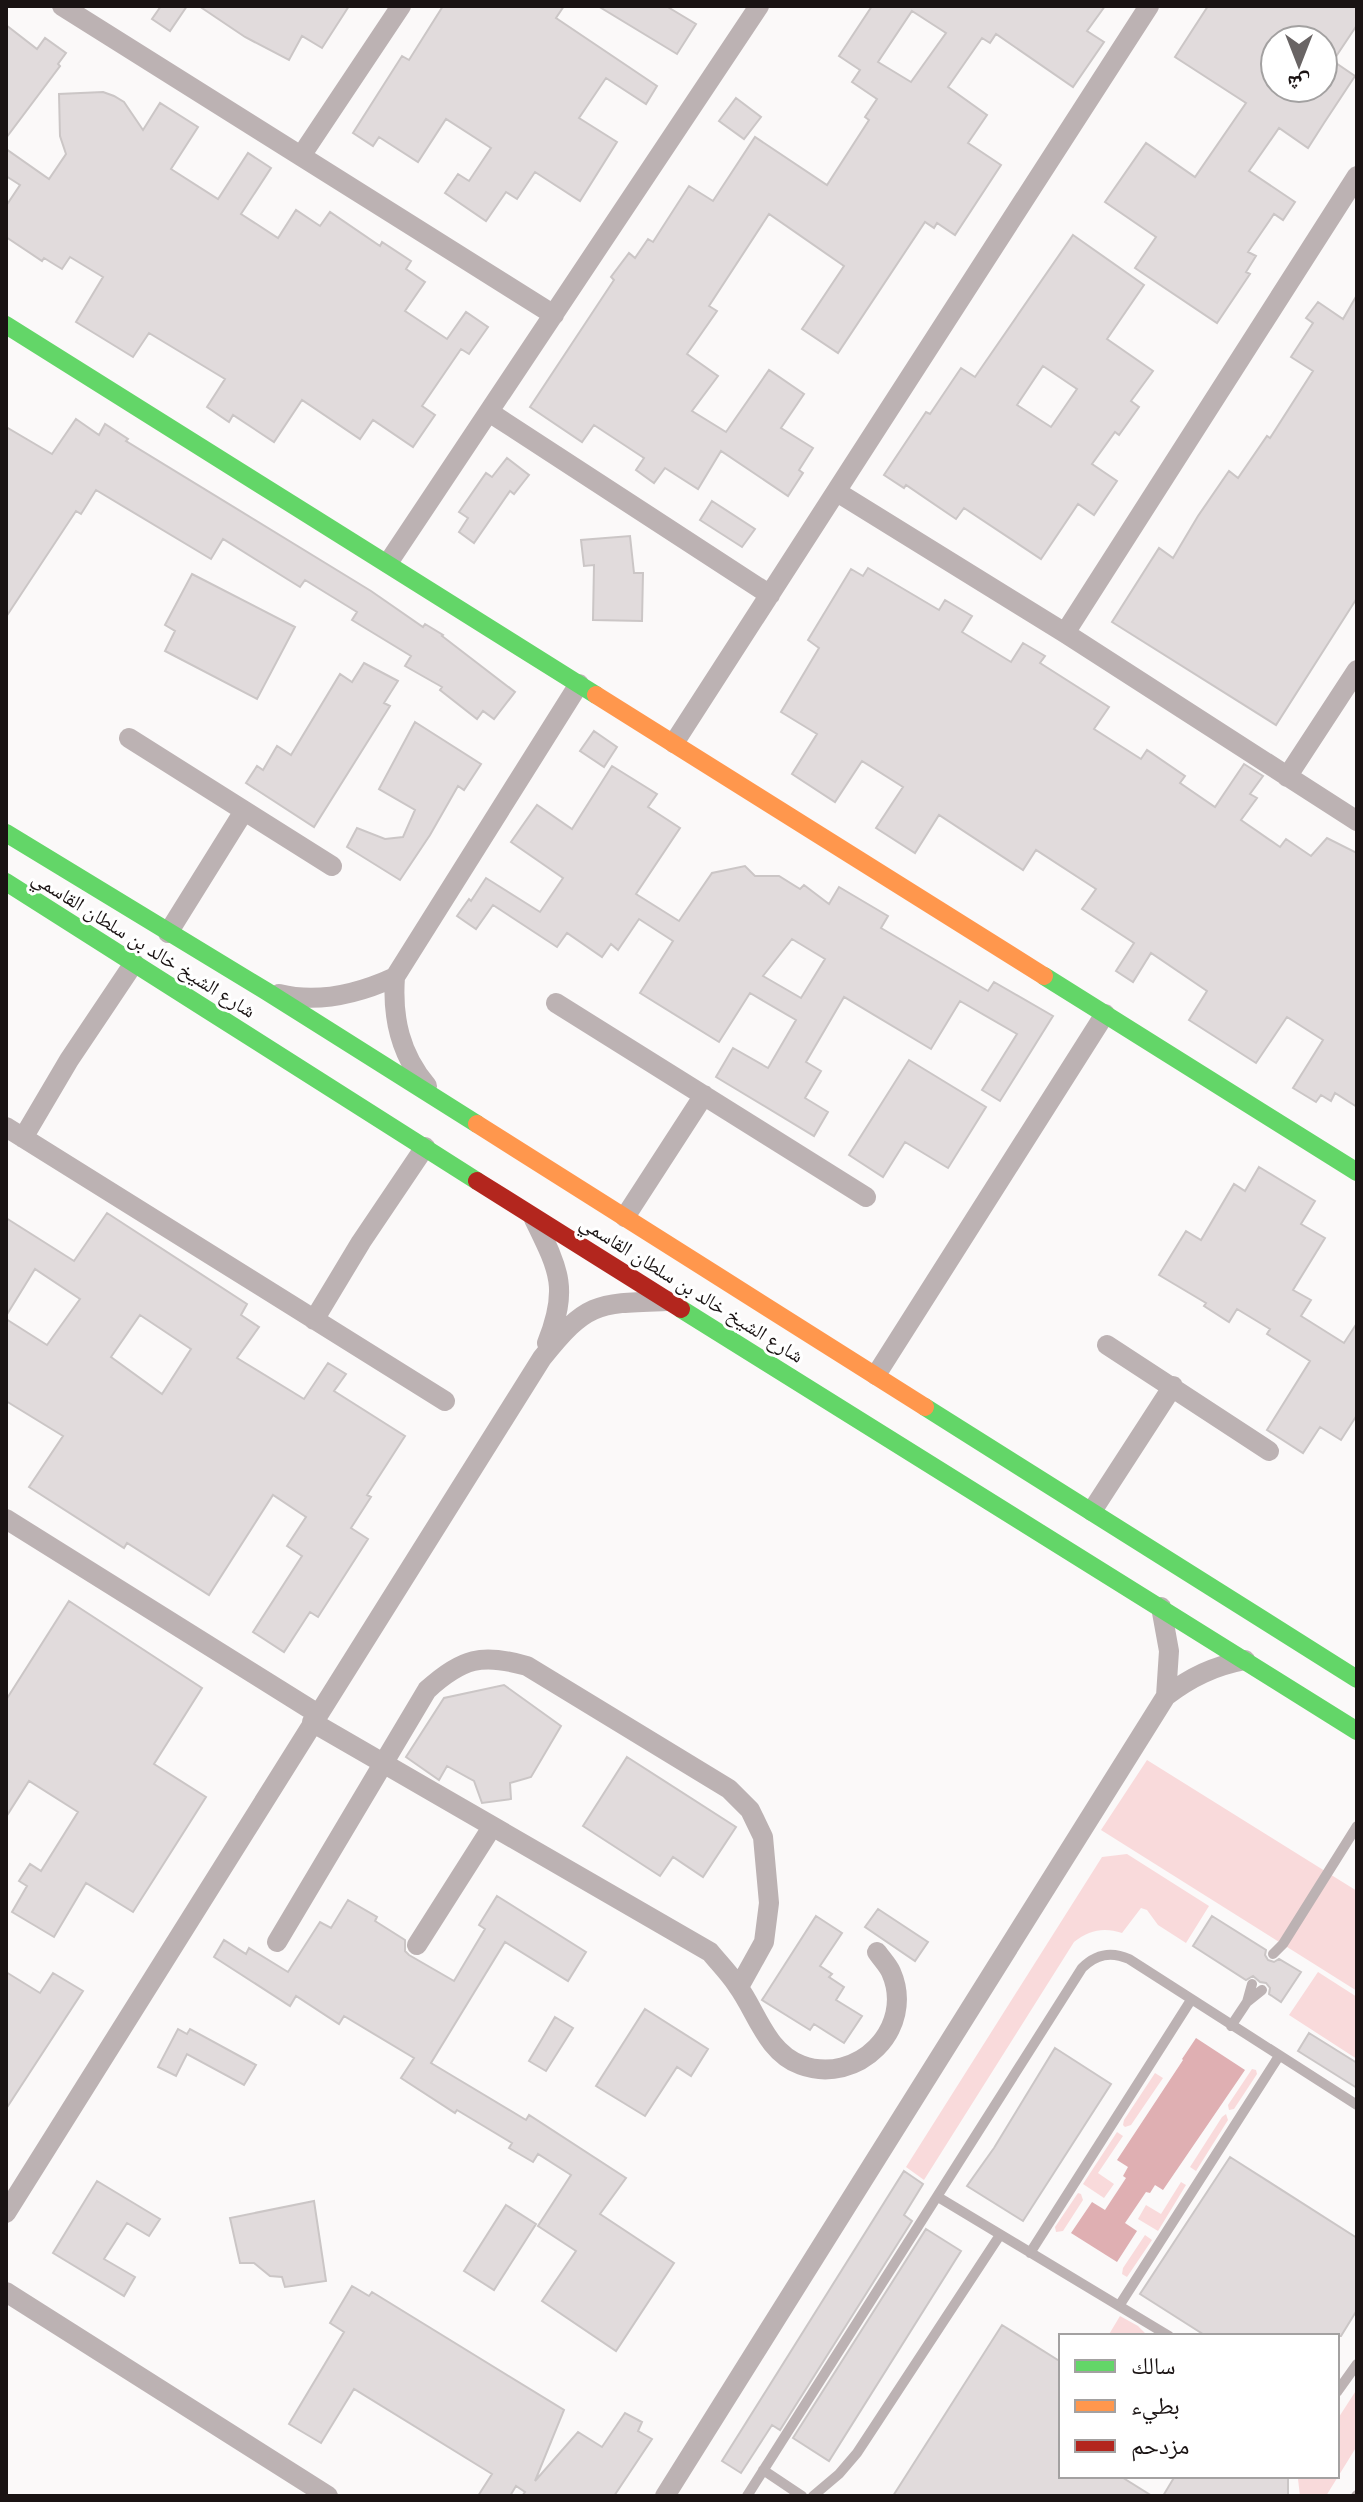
<svg xmlns="http://www.w3.org/2000/svg" width="1363" height="2502" viewBox="0 0 1363 2502" font-family="'Golos Text','Noto Naskh Arabic',sans-serif">
	<style>
		.green { fill: #f9dadb }
		.water { fill: #dfafb2 }
		.building { fill: #e1dbdc; stroke: #cbc6c6; stroke-width: 2; fill-rule: evenodd }
		.lines { fill: none; stroke-linecap: round; stroke-linejoin: round }
		.lane { stroke: #bcb2b3; stroke-width: 10 }
		.street { stroke: #bcb2b3; stroke-width: 20 }
		.fast { stroke: #63d668; stroke-width: 18 }
		.slow { stroke: #ff974d; stroke-width: 18 }
		.jam { stroke: #b3261e; stroke-width: 18 }
		.labels { text-anchor: middle; stroke-width: 6; stroke-linejoin: round; paint-order: stroke }
		.street-label { font-size: 20px; fill: #1a1313; stroke: #fff }
	</style>
	<rect width="100%" height="100%" fill="#fbf9f9"/>
	<path class="green" d="M1147,1760l210,131v100l-256,-161z
		M1127,1854l82,52 -23,37 -28,-18 -11,-15 -6,-2 -19,25c-18,-6 -33,-3 -48,9l-150,238 -18,-13 196,-310z
		M1318,1972l39,25v62l-68,-44z
		M1252,2069l4,1 1,4 -23,35 -5,1 -1,-5z
		M1155,2073l8,5 -32,47 -6,2 -2,-2 1,-5z
		M1226,2114l2,6 -32,51 -6,-4 32,-50z
		M1117,2132l6,4 -25,37 16,11 -10,14 -21,-14z
		M1181,2182l5,3 -28,46 -20,-12 8,-14 15,9z
		M1078,2193l3,1 2,6 -20,31 -7,1 -1,-5z
		M1145,2235l7,5 -25,37 -5,-3 1,-6z
		M1120,2316l18,10 10,10h-40z
		M1357,2389v57l-31,50h-26l-2,-17 2,-3h37v-56z"/>
	<path class="water" d="M1196,2038l49,32 -82,120 -8,-5 -5,8 -4,-1 -21,31 12,8 -20,31 -46,-29 21,-31 13,8 21,-32 -3,-2 5,-9 -11,-7 66,-100 -1,-1z"/>
	<path class="building" d="M161,6h26l-17,25 -18,-12z
		M199,6h150l-27,42 -20,-12 -13,24 -44,-23z
		M443,6h121l-8,12 101,68 -11,18 -40,-26 -27,40 38,24 -37,59 -45,-29 -18,27 -11,-7 -20,29 -41,-28 13,-19 11,7 22,-33 -45,-29 -28,43 -39,-25 -6,9 -20,-13 49,-77 7,4z
		M598,6h68l30,18 -19,30z
		M872,6h233l-18,25 17,11 -31,45 -77,-53 -6,9 -8,-5 -34,49 39,28 -19,28 33,22 -46,70 -18,-12 -3,5 -9,-6 -87,131 -36,-24 42,-63 -75,-52 -60,92 8,5 -30,43 31,22 -26,35 34,21 43,-62 35,24 -23,34 32,20 -14,22 4,3 -15,23 -67,-45 -23,38 -33,-21 -11,15 -18,-13 8,-12 -50,-33 -12,17 -52,-35 84,-127 -3,-3 18,-24 6,5 13,-19 5,3 36,-56 24,15 42,-64 72,48 42,-65 -4,-3 12,-18 -25,-17 8,-12 -21,-14zM912,11l34,22 -35,49 -33,-20z
		M1208,6h149v19l-24,36 22,15 -31,47 -16,25 -29,-20 -30,43 46,31 -12,18 -9,-6 -26,38 8,4 -10,16 4,2 -33,49 -82,-55 21,-31 -51,-35 41,-59 49,34 51,-74 -71,-46zM1275,40h48v48h-48z
		M6,25l31,24 8,-11 21,15 -8,11 2,2 -54,72z
		M103,92l11,4 10,6 19,28 17,-27 38,24 -27,42 47,30 30,-46 23,15 -30,46 37,24 18,-28 24,16 10,-14 50,34 2,-4 29,19 -5,8 19,13 -20,29 42,28 19,-27 22,15 -19,27 -8,-5 -39,57 13,9 -22,32 -40,-27 -13,19 -58,-39 -28,42 -41,-27 -4,7 -22,-15 18,-28 -76,-46 -16,24 -57,-35 27,-45 -33,-20 -8,12 -18,-11 -2,3 -36,-24v-31l14,-21 -14,-9v-27l43,30 17,-25 -6,-18 -1,-42z
		M736,98l25,19 -17,22 -25,-18z
		M1073,235l71,50 -37,54 46,32 -22,30 8,6 -20,28 -4,-3 -23,32 25,17 -23,34 -16,-11 -37,55 -77,-51 -8,11 -50,-34 -2,3 -20,-13 42,-63 4,2 31,-46 14,9zM1043,366l34,23 -26,38 -34,-22z
		M1357,295v303l-81,127 -164,-103 47,-74 14,10 25,-42 31,-45 9,7 29,-42 3,2 43,-67 -22,-14 22,-34 -7,-5 12,-16 25,17z
		M76,419l23,16 6,-11 23,15 -2,2 245,150 52,36 2,-3 18,11 -1,1 73,56 -21,27 -11,-8 -6,8 -37,-29 2,-3 -37,-21 6,-10 -59,-36 5,-8 -52,-32 -5,7 -77,-48 -12,20 -115,-69 -15,24 -5,-3 -70,106v-190l46,27z
		M507,458l22,17 -15,19 -4,-3 -36,52 -15,-11 9,-14 -9,-6 27,-39 6,4z
		M712,501l43,28 -13,18 -42,-27z
		M630,536l4,37h9l-1,48 -49,-1 1,-55 -10,1 -3,-26z
		M868,568l71,42 6,-10 27,16 -10,16 49,30 12,-19 22,13 -5,7 69,44 -15,22 47,30 6,-9 38,26 -5,7 35,24 29,-43 19,12 -13,18 7,4 -16,22 39,27 6,-8 25,17 16,-18 30,15v254l-22,-14 -4,8 -10,-6 -5,7 -23,-14 30,-48 -36,-23 -31,46 -67,-43 18,-29 -56,-38 -18,29 -17,-11 18,-28 -52,-34 14,-20 -60,-39 -13,20 -84,-55 -24,38 -39,-25 27,-41 -41,-26 -27,41 -43,-28 25,-40 -36,-22 38,-64 -11,-8 43,-71 12,7z
		M192,574l103,53 -38,72 -92,-48 10,-20 -10,-6z
		M364,663l34,18 -14,22 6,3 -76,121 -68,-44 11,-17 6,4 14,-24 14,9 49,-81 12,8z
		M415,722l66,42 -17,26 -6,-4 -28,49 -30,45 -53,-33 10,-19 28,11 18,-2 12,-27 -36,-21z
		M594,731l23,16 -13,20 -24,-16z
		M612,766l45,28 -9,13 32,21 -44,66 43,27 33,-48 33,-7 10,10h24l21,13 4,-4 25,19 10,-17 49,29 -7,12 107,63 6,-9 59,34 -53,85 -18,-11 35,-56 -57,-33 -29,48 -87,-52 -38,65 15,9 -16,27 23,14 -14,24 -98,-59 17,-29 35,20 28,-48 -46,-27 -31,49 -79,-49 33,-52 -34,-22 -21,31 -7,-6 -9,13 -35,-24 -10,14 -64,-42 -17,24 -19,-13 12,-17 2,2 15,-23 54,34 23,-34 -52,-36 26,-37 35,24zM792,939l33,20 -24,39 -38,-22z
		M909,1060l77,47 -38,61 -43,-26 -22,35 -34,-22z
		M1259,1167l56,34 -14,23 24,14 -32,52 18,10 -10,16 43,27 13,-20v92l-16,25 -21,-13 -17,26 -36,-23 43,-69 -43,-27 3,-5 -33,-20 -8,13 -25,-16 2,-3 -47,-28 27,-44 15,9 33,-56 11,7z
		M107,1213l140,91 -6,11 18,12 -22,31 67,41 24,-36 18,11 -12,17 71,45 -38,59 4,2 -20,31 17,11 -50,78 -8,-5 -26,40 -31,-20 49,-76 -15,-10 19,-29 -33,-22 -64,100 -82,-52 -3,5 -95,-61 34,-51 -57,-35v-82l41,26 33,-46 -45,-30 -29,47v-98l68,43zM140,1315l51,34 -29,45 -51,-37z
		M69,1601l133,87 -48,76 52,33 -73,115 -47,-29 -32,54 -42,-25 15,-26 -8,-5 11,-17 11,7 37,-59 -49,-31 -23,36v-117z
		M504,1685l57,41 -30,51 -21,6 1,16 -29,4 -8,-22 -27,-15 -8,14 -33,-23 38,-59z
		M627,1757l109,70 -33,50 -30,-20 -13,19 -77,-50z
		M497,1896l89,56 -18,29 -63,-39 -74,121 95,57 3,-5 97,63 -26,36 74,49 -58,88 -74,-50 34,-50 -38,-25 33,-51 -33,-21 -5,8 -24,-14 3,-5 -55,-33 -2,3 -54,-35 13,-20 -70,-42 -5,8 -43,-28 -6,10 -76,-49 10,-17 22,14 3,-6 39,24 32,-50 11,6 17,-28 29,17 -2,4 30,19v11l4,4 45,26 31,-52 -6,-4z
		M878,1909l50,33 -13,19 -50,-34z
		M816,1916l26,17 -22,33 12,8 -3,3 15,10 -8,13 26,16 -18,27 -30,-19 -4,6 -48,-30z
		M1212,1916l54,34 -1,5 3,5 6,2 5,-3 22,13 -20,30 -12,-8 1,-6 -4,-5 -6,-1 -7,-6 -7,4 -53,-34z
		M6,1972l34,21 13,-20 30,18 -77,118z
		M645,2009l63,40 -17,27 -14,-9 -32,49 -49,-30z
		M555,2017l18,11 -27,43 -17,-10z
		M178,2029l9,5 3,-5 66,36 -12,20 -57,-31 -11,22 -18,-9z
		M1309,2033l48,30v25l-59,-37z
		M1055,2048l56,36 -88,137 -56,-35 27,-38z
		M1230,2157l127,81v72l-16,26h-135l-66,-42z
		M904,2171l19,13 -19,31 8,6 -132,209 -8,-5 -31,48 -19,-12z
		M97,2181l63,38 -11,17 -22,-13 -23,36 31,18 -11,19 -71,-43z
		M314,2201l12,80 -41,6 -3,-10 -12,-1 -16,-13h-14l-10,-45z
		M506,2205l30,19 -42,66 -30,-19z
		M926,2229l35,22 -132,210 -36,-23z
		M352,2286l17,10 3,-4 192,118 -29,71 43,-49 24,15 23,-34 17,9 -4,9 14,8 -38,57h-92l3,-4 -9,-6 -6,10h-32l14,-22 -138,-85 -33,54 -32,-19 55,-92 -14,-9z
		M1002,2325l59,37v114h59l32,20h-259z
		M1175,2476h113v20h-125z"/>
	<g class="lines">
		<path class="lane" d="M1273,1954l10,-10 74,-118
			M1247,2002l5,-18
			M1231,2026l16,-24 15,-12
			M938,2197l231,139
			M1030,2253l161,-253
			M1119,2306l160,-250
			M1337,2392l20,-28
			M763,2470l39,26
			M747,2496l335,-528c14,-14 29,-17 47,-9l228,146
			M813,2496l26,-22 18,-21 143,-218
			M1356,2496l1,-1"/>
		<path class="street" d="M62,6l492,309
			M301,156l100,-150
			M489,412l281,183
			M837,492l228,141 292,188
			M388,563l371,-557
			M1065,633l292,-457
			M129,738l203,128
			M674,743l475,-737
			M1287,777l70,-107
			M168,933l76,-122
			M279,994c40,10 79,0 116,-17
			M556,1003l310,194
			M427,1086c-27,-32 -35,-68 -32,-109l184,-293
			M6,1127l439,274
			M23,1138l46,-78 65,-97
			M625,1217l79,-122
			M534,1219c25,51 35,69 13,124
			M314,1320l47,-78 64,-95
			M1107,1345l162,106
			M876,1375l229,-361
			M1092,1511l81,-125
			M6,1519l312,195
			M1161,1607l8,44 -3,45
			M312,1722l398,230c9,11 19,21 27,33 20,27 29,67 64,80 56,21 115,-36 90,-93 -3,-7 -10,-14 -14,-20
			M277,1942l150,-252c35,-32 55,-37 100,-24l202,123 21,21 13,27 6,66 -5,39 -25,45
			M417,1945l75,-118
			M6,2213l536,-855c45,-56 54,-55 125,-57
			M6,2292l322,204
			M665,2496l501,-800c25,-19 48,-30 79,-36"/>
		<path class="fast" d="M6,325l590,370
			M6,833l260,158 211,133
			M6,882l471,299
			M1044,976l313,196
			M681,1309l676,422
			M925,1407l432,272"/>
		<path class="slow" d="M596,695l448,281
			M477,1124l448,283"/>
		<path class="jam" d="M477,1181l204,128"/>
	</g>
	<g class="labels">
		<g class="street-label">
			<text transform="translate(144 944) rotate(32)" y="7">شارع الشيخ خالد بن سلطان القاسمي</text>
			<text transform="translate(692 1289) rotate(32)" y="7">شارع الشيخ خالد بن سلطان القاسمي</text>
		</g>
	</g>
	<rect width="1363" height="2502" fill="none" stroke="#1a1313" stroke-width="16"/>
	<rect x="1059" y="2334" width="280" height="144" fill="#ffffff" stroke="#a3a1a1" stroke-width="2"/>
	<rect x="1075" y="2360" width="40" height="12" fill="#63d668" stroke="#a3a1a1" stroke-width="2"/>
	<text x="1131" y="2374" font-size="24" fill="#1a1313">سالك</text>
	<rect x="1075" y="2400" width="40" height="12" fill="#ff974d" stroke="#a3a1a1" stroke-width="2"/>
	<text x="1131" y="2414" font-size="24" fill="#1a1313">بطيء</text>
	<rect x="1075" y="2440" width="40" height="12" fill="#b3261e" stroke="#a3a1a1" stroke-width="2"/>
	<text x="1131" y="2454" font-size="24" fill="#1a1313">مزدحم</text>
	<g transform="translate(1299 64) rotate(180)"><circle r="38" fill="#ffffff" stroke="#a3a1a1" stroke-width="2"/>
	<path d="M0-6L14 30L0 20L-14 30Z" fill="#696464"/>
	<text y="-12" font-size="22" font-weight="bold" text-anchor="middle" fill="#1a1313">ش</text>
	</g>
</svg>
